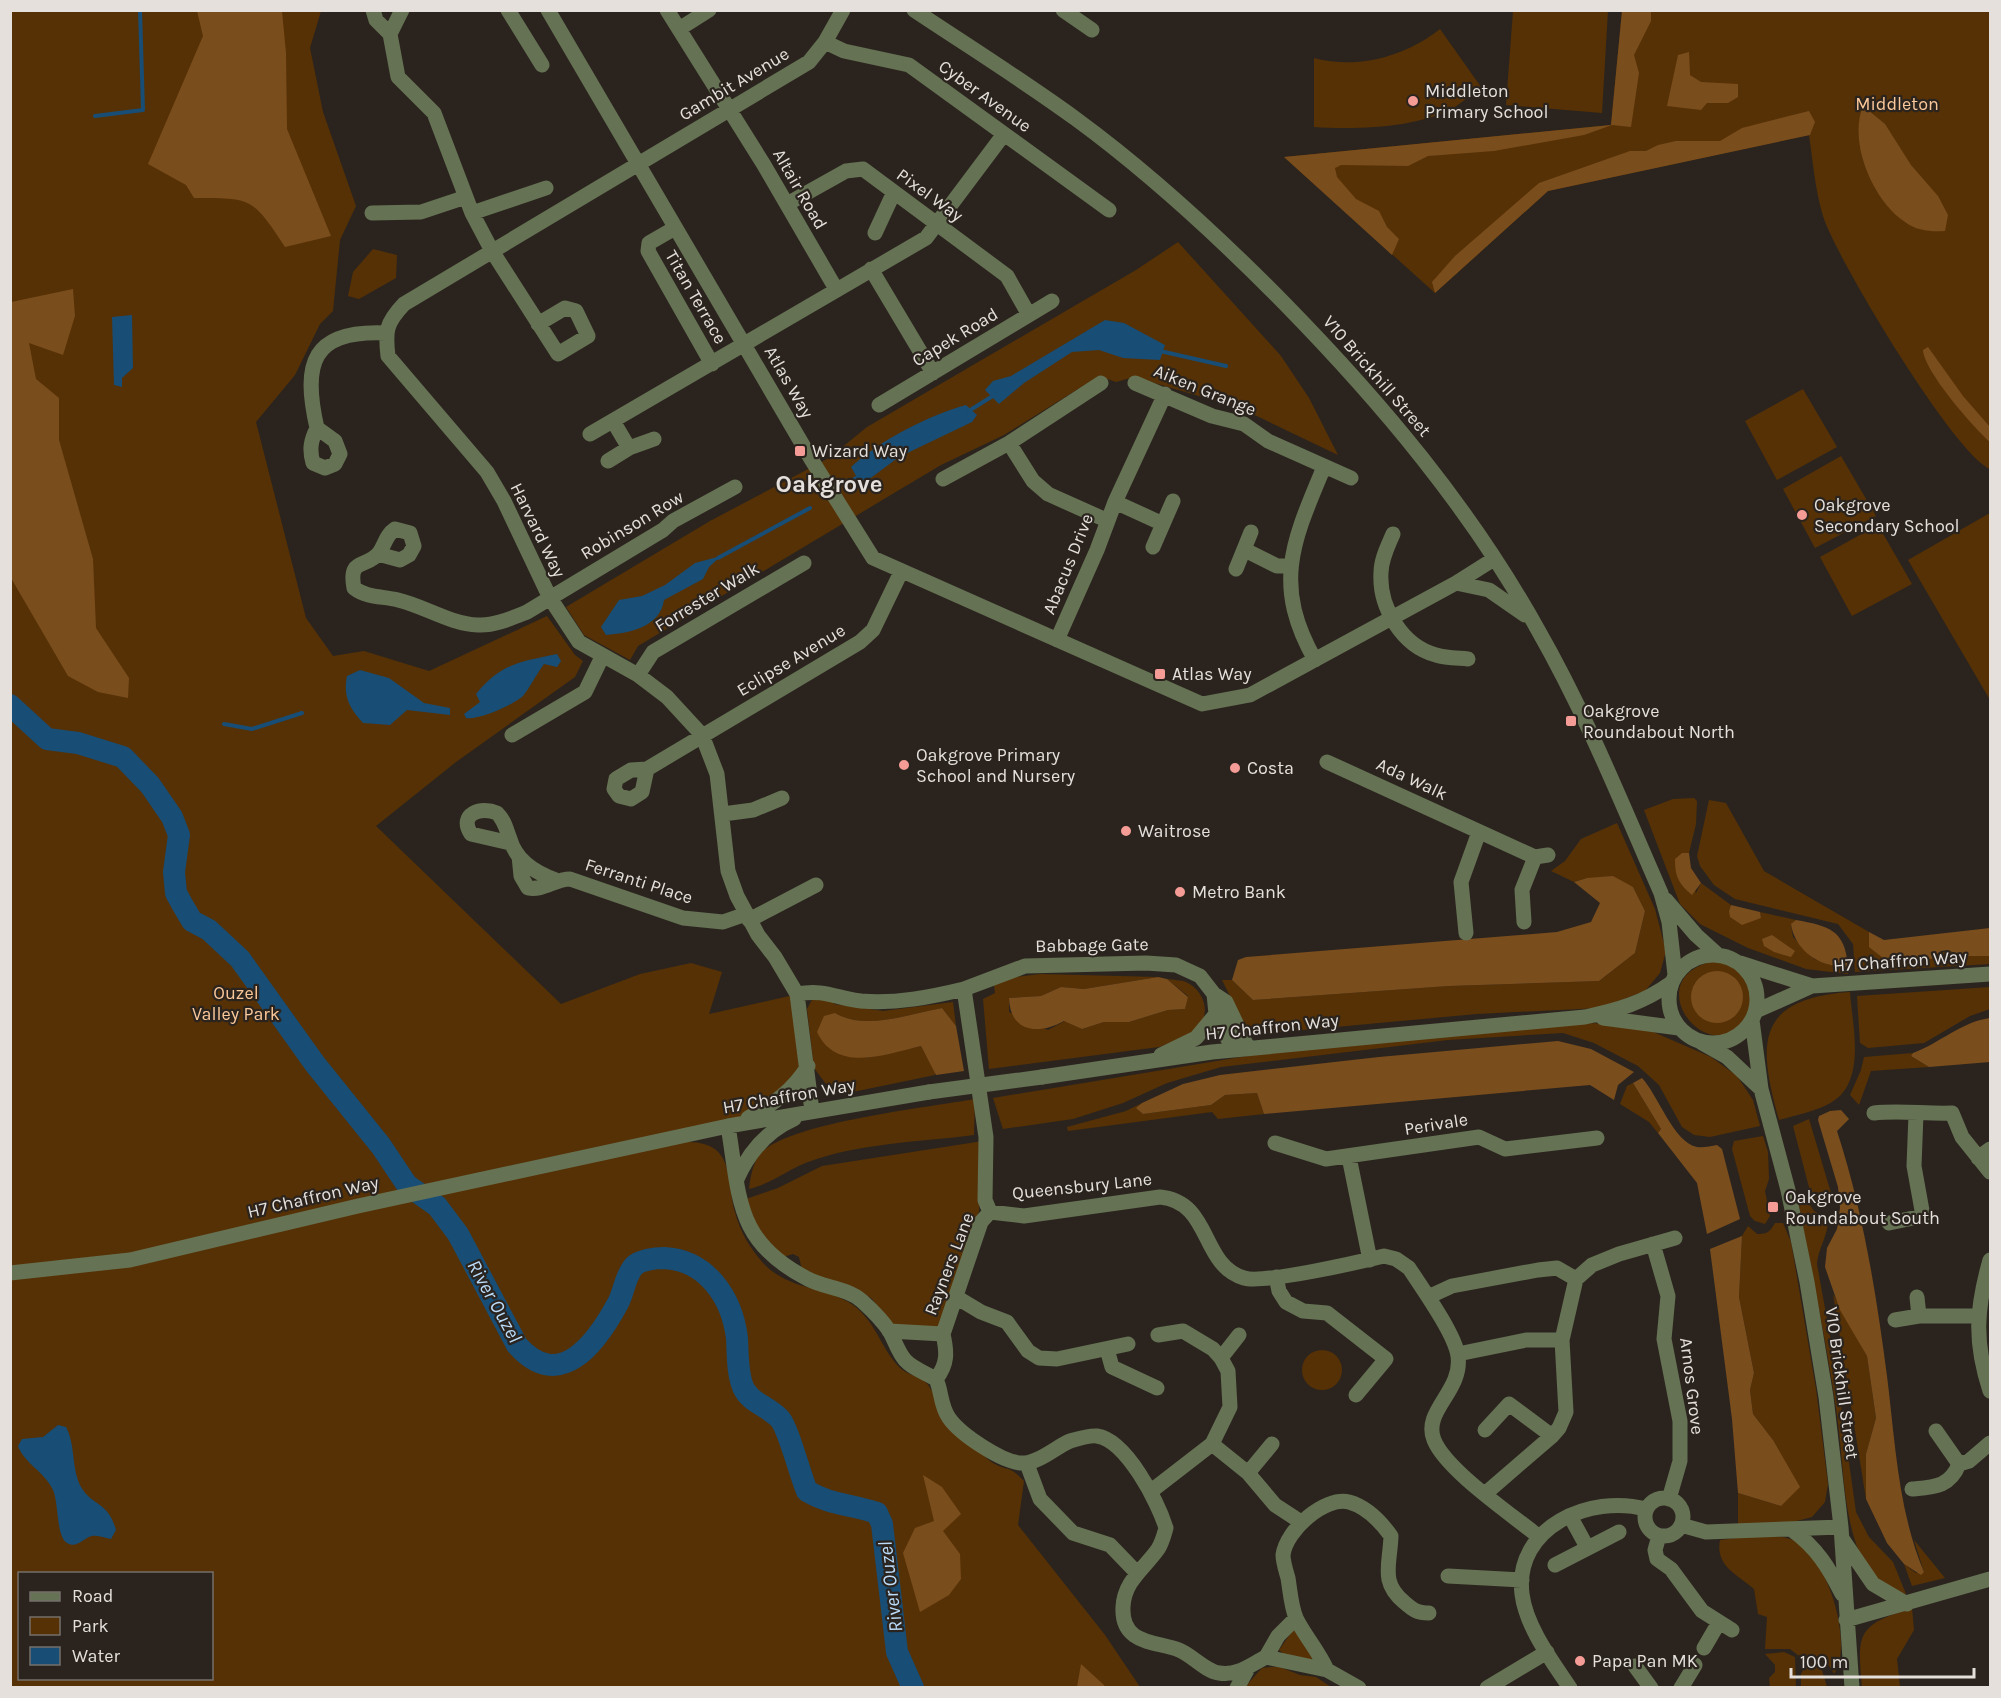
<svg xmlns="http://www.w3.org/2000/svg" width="2001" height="1698" viewBox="0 0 2001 1698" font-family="Karla,sans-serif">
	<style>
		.green { fill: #563105; fill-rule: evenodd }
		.forest { fill: #7a4d1d }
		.water { fill: #184d75 }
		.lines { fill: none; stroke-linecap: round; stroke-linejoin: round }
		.stream { stroke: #184d75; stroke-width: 4 }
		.river { stroke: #184d75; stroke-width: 22 }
		.minor { stroke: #657254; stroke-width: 15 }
		.minor-bridge { stroke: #657254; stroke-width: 15 }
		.poi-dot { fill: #f59c96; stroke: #2b241e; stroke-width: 2 }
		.labels { text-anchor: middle; stroke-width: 4.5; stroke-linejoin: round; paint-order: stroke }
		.street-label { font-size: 18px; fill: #e5e0dc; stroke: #2b241e }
		.poi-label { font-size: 18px; fill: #e5e0dc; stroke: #2b241e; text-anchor: start }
		.park-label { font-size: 18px; fill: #fbc89a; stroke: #2b241e }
		.water-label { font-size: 20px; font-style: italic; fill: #bbddfb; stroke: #2b241e }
		.district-label { font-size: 24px; font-weight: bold; fill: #e5e0dc; stroke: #2b241e }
	</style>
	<rect width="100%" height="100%" fill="#2b241e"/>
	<path class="green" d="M11,11h310l-11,37 13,64 33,94 -16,34 -7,71 -13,13 -25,51 -39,47 50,196 27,38 31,-5 65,20 118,-55 28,39 8,6 -8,16 -119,85 -80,64 185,178 79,-30 51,-11 31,9 -13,42 85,-19 14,71 -28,34 -91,42c46,1 37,37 46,70 5,20 15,36 28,51 26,28 63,23 90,42 23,17 28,43 46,62 10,10 27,9 32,23l3,-1c14,20 39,61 59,74 15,9 15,1 31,18l-6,44 87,110 35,52 -1129,1zM20,1574h192v104h-192z
		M1513,11h95l-6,102 -96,-8z
		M1622,11h368v458c-36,-15 -154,-211 -167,-253 -8,-26 -10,-54 -14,-81l-261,56 -113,102 -151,-136 327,-32z
		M1440,29l41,58c-9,7 -17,14 -26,20 -36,21 -100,23 -141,20v-69c44,12 92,-2 126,-29z
		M1178,242l103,114 28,42 29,57 -98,-47 -106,-31 -18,5 -17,-6 -95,59 -63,30 -303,181 -8,14 -46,-25 -18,-28 144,-86 119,-63 38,-31 269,-157z
		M373,249l24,6 -1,23 -37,21 -11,-3 5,-24z
		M1803,389l34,58 -60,33 -32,-59z
		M1841,456l35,60 -61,32 -32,-59z
		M1990,513v187l-82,-140z
		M1878,525l34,59 -60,32 -32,-59z
		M1694,798l3,3 -1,23 -7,29h-7l14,40 5,-10 30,22 -2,6 32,7 -1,-6 36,8 -5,5 2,12 21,22 29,9 5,-2v8l-42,-5 -58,-21 -48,-24 -20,-20 -36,-94 29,-11z
		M1709,800l17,3 38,68 105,61v15l68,8c8,-9 39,2 53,1v8l-135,8 -2,-28 -15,-20 -103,-25 -21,-14 -14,-19 -3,-10z
		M1617,823l38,86 11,42 -6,22 -15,18 -45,17 -123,6 -208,19 -15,-1 -10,-8 -22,-44h10l21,20 196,-14 150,-5 36,-28 10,-42 -12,-24 -46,-9 -13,4 -23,-11 14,-10 16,-22z
		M1715,961c27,4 48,29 32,56 -37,59 -113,-40 -32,-56zM1707,973l30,9 6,15 -6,16 -43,-29z
		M1040,974l118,3 -74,12 -23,-2 -20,9 -32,2v14l39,18 17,-9 17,8 22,-7h25l39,-12 17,-1 3,-13 -21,-17c6,1 14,1 19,3 18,8 26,32 11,46 -11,10 -25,14 -38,19l-170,22 -6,-70 12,-6 -1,-8 21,-8z
		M1990,987v22l-20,7 -46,27 -56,5 -8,-5 -3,-47z
		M1850,992c2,32 17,89 -18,110 -15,9 -35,13 -53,18 -22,-78 -23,-121 71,-128z
		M813,998h20l1,6 49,7 70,-9 3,24 -14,-18c-33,6 -77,23 -107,5l31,45 55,-12 14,25v4l-92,19 -14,-6 -15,-20 -7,-59z
		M1580,1023l55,1 76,33 26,19 16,24 7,26 -50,11 -16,-2 -12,-8 -23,-42 -21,-19 -44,-23 -31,-10 -115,7 -227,27 -54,16 -44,20 -50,16 -70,10 -10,-31 266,-44z
		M1913,1053l-2,3 18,11 -58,4 -12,34 -9,-10 11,-25 3,-13z
		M1633,1083l28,46 -3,4 -9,-11 -29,-18 7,-18z
		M1257,1093l7,21 -46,5 -6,-7 -144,19 -1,-4 59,-16 16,-8 -5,5 6,6 68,-9 14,-10z
		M975,1099l-1,36c-54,7 -115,8 -166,27 -21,8 -37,22 -59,27 1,-10 4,-27 11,-35 26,-31 171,-47 215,-55z
		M1809,1119l22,74v7l-9,8 -7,-3 -4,-10 -18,-69z
		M1763,1136l5,16 1,27 -4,12 5,25 -5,8 -10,-3 -5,-5 -18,-67 2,-8z
		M983,1141l-4,70 -16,53 -25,63h-41l-7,-4 -18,-24 -10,-7 -60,-22 -3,-13 -6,-3 -10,3 -22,-21 -15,-37 32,-11 44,-22z
		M1806,1199l8,12 13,7c4,12 -9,30 -10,46l18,100 21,148 13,25 24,25 13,32c-18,-5 -33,-14 -42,-31 -22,-44 -20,-100 -27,-148 -10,-72 -26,-143 -39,-215z
		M1775,1223h8l8,19 25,147 12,95 -3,18 -13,15 -27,7 -47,3v-34l43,13 -8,-66 -20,-26 -3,-24 4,-17 -15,-76 3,-61 6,-10 9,8c10,0 13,-2 18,-11z
		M1833,1294l34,62 9,62 -10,36v45z
		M1302 1370a20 20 0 1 1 40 0a20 20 0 1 1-40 0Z
		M1753,1536c13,0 29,-1 42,5 33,15 59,105 39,133 -6,-13 -15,-19 -30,-14l-14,-11h-25l2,-32 -9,-3 -4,-25c-17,-15 -39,-23 -34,-49z
		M1914,1540l31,38 -33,8 -8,-22 12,9 8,-1z
		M1912,1608l2,22 -17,29 3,28h-38c-5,-54 -5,-62 50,-79z
		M1293,1630l6,1 19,29c-15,0 -29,0 -39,-10z
		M1784,1652l11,5 1,30h-26l-1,-9 6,-6v-7l-10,-11z
		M1813,1663l9,7 5,17h-26v-13l4,-8z
		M1271,1667h9l20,8 16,2 15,10 -87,1 18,-20z"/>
	<path class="forest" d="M197,11h85l4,42 1,76 44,107 -46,11c-33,-50 -33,-49 -91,-49l-8,-13 -38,-21 55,-128z
		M1622,11h29v10l-17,34 5,18 -8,54 -19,-2 -28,10 -90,16 -66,5 -20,10 -67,-1 -6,3 2,9 19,22 23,12 8,16 12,12 -7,16 -108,-98 327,-32z
		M1689,52l1,23 11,7 37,2v13l-10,6h-21l-6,7 -34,-4 11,-51z
		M1863,106l22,18 26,41 27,31 10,19 -3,16c-13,1 -28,0 -40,-9 -32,-21 -57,-80 -42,-116z
		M1809,111l6,11 -5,13 -262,56 -113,102 -3,-11 23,-26 84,-73 91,-32h16l12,-6 18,-4h44l22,-13z
		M73,289l2,27 -12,39 -34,-12 7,36 23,19v42l34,119 3,69 33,50 -1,20 -30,-6 -30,-16 -57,-98v-276z
		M1928,347l35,49 27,31v15c-17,-15 -66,-71 -67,-92z
		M1682,853h7l2,15 10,15 -9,12c-14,-12 -17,-19 -17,-36z
		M1613,876l20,11 12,24 -10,42 -36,28 -150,5 -196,14 -21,-20 6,-20 8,-3 311,-25 34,-10 9,-19 -26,-21 13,-4z
		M1731,905l29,7 1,6 -19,7 -12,-8 -1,-6z
		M1796,920c32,6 49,9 52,46 -8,4 -9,0 -17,-1 -20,-4 -37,-20 -40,-41z
		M1990,928v28h-27l-16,-6 -6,1 -10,8 -11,1 -37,-2 -14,-11v-15l15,8z
		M1772,935l23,16 -4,6 -17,-5 -10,-6 -2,-7z
		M1691 997a26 26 0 1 1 52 0a26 26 0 1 1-52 0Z
		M1158,977l9,2 21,18 -3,12 -17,1 -39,12h-25l-22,7 -18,-8c-25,14 -54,12 -55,-23l32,-2 20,-9 23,2z
		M942,1008l14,18 8,45 -28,4 -15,-29c-35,8 -84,28 -104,-14l7,-16 11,-3c30,18 74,1 107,-5z
		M1990,1018v44l-61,5 -18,-11 2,-3c27,-10 48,-31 77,-35z
		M1558,1041l33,8 43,23 -16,13 -4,15 -24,-15 -326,29 -7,-21 -32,2 -14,10 -68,9 -7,-6 6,-5 41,-19 37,-9 159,-18z
		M1642,1078c16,17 32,65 55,69 6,1 14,-1 20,-2l5,4 18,70 -33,15 -10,-51 -39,-50 3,-4 -28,-46z
		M1841,1110l8,9 -12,12c26,80 39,161 50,245 8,64 11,135 37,196l-3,3 -17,-11 -17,-21 -21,-44v-45l10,-36 -9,-62 -27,-46 -15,-43 2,-19 10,-19 3,-21 -2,-21 -20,-67 1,-4 11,-5z
		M1742,1236l-3,61 15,76 -4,17 3,24 20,26 27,47 -19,19 -43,-13 -6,-74 -22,-170z
		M923,1475l19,12 19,27 -18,17 17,23 1,25 -12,16 -29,17 -17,-59 12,-25 19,-7z
		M1081,1664l23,21 1,2h-28z"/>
	<path class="water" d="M132,315l1,53 -11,10v9l-8,-2 -2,-68z
		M1105,320l19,3 41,22 -5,15 -37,-2 -24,-8 -27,2 -48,31 -25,21 -14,-14 8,-9 18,-5z
		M966,405l11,10 -5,7 -73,35 -31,23 -9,1 -8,-14c28,-26 78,-52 115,-62z
		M721,556l-12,11 -6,12 -39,21c-4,28 -36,33 -58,35l-5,-8 18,-27 23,-4 23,-11 30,-22z
		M557,654l4,7 -4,6 -13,-3c-6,8 -17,28 -21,32 -10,9 -44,24 -57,22l-2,-4 16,-12 -4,-8c25,-31 44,-32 81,-40z
		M360,670l29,8 35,25 26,5v7l-43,-5 -17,15 -27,-2c-14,-15 -20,-27 -16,-47z
		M58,1425l8,2c10,19 5,41 15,60 12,20 27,14 35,43l-5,9c-7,-1 -12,-4 -19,-3 -9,2 -15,13 -25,7 -11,-7 -8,-39 -14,-53 -8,-18 -29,-27 -35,-44l4,-7 21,-2z"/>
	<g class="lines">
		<path class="stream" d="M95,116l48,-6 -3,-100
			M1160,351l66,15
			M967,412l29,-18
			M849,482l11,-6
			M718,558l92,-50
			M224,724l28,5 50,-16"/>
		<path class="river" d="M10,705l37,34 31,4 45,14 27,28 22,32 7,18 -5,37 2,21 6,11 10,17 17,9 31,29 75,105 66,82 26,39 30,21 21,28 59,111c43,49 80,-3 101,-42 6,-11 7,-27 16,-37 6,-6 21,-8 30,-8 43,2 68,40 73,80 1,16 0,34 6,49 7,16 25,19 37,32 9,11 20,56 27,72 23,14 44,13 70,22l5,11 15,128 16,36"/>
		<path class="minor" d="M373,10l3,10 14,14 8,43 36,36 38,100 20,38 66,103 30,-18 -12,-25 -11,-3 -27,16
			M508,10l34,55
			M548,10l263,449 62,99 329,146 48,-9 206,-112 38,-24
			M667,10l97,155 72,124
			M914,10c54,36 110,71 162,109 75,55 143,118 208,184 97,99 187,206 254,327 48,84 84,174 123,263l8,29 6,53
			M1063,10l29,20
			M679,29l30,-19
			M390,34l12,-24
			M825,42l19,9 65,14 200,145
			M787,204l59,-33 17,-2 144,107 22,39
			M372,213l49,-1 45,-15
			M472,213l74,-25
			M675,228l-26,15 -1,8 64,113
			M875,233l19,-41
			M871,269l62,104
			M1135,383l77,33 32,8 24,17 83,37
			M879,405l173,-104
			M613,421l16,27
			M317,428c-6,12 -8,21 -4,35l12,5 10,-4 5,-10 -5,-13 -18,-13c-15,-65 -5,-98 68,-95
			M590,434l336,-196 78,-104
			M1009,443l24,38 15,13 58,26
			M608,461l21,-13 25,-9
			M943,479l66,-36 92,-60
			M1163,524l-48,-22 50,-108
			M1393,534c-5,12 -12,25 -12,39 -2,34 21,73 55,82 10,3 22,3 32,4
			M1153,547l20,-46
			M1245,550l32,16h13
			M378,554l22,6 9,-5 5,-9 -4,-13 -15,-4c-10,7 -9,14 -16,24 -13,16 -31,4 -25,35 13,10 28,8 44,12 26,6 52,24 80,25 16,1 34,-7 49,-13l136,-82 10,-9 62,-34
			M1236,569l15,-37
			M1456,583l33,7 36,25
			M1057,640l40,-90 18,-48
			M1315,660c-43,-76 -22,-119 9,-193
			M638,675l15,-23 151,-89
			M512,735l73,-43 17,-35
			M1327,762l208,95 13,-2
			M647,769l-16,1 -15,9 -2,10 5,7 12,3 11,-7 5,-23 213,-127 13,-12 28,-58
			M723,814l30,-4 29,-12
			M510,843l-39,-9c-13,-20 10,-28 26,-21 8,8 9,16 13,26 6,22 26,34 46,41
			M519,856l2,20 7,12c15,3 27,-9 42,-9l113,39 40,4 23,-8
			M1666,900l30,35 21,19
			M749,920l67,-35
			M1524,922l-2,-32 13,-33
			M1466,933l-5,-51 18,-50
			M1669 999a44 44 0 1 1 88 0a44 44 0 1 1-88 0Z
			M1740,963l72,23
			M964,989l61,-23 121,-3 30,2 24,11 14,18
			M797,994c29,-5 38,4 64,7 35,3 70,-4 103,-12l22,148 -1,63 5,12 -9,10 -38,112 -54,-3
			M1756,1011l56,-25 178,-12
			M1603,1018l76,10
			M1752,1020l9,69 27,101 19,92 19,115 15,130 11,161
			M1702,1043l25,14 34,32
			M1233,1050l-17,-36 -2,-20 12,8 22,46
			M1161,1055l35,-17 20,-24
			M1042,1077l170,-25 373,-35c33,-7 58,-14 86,-34
			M812,1111l-15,-117 -22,-37 -17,-22 -21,-39 -9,-25 -11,-97 -15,-39 -35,-38 -29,-22 -59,-33 -29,-44 -46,-97 -17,-29 -99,-116c-3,-25 -2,-33 16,-52l405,-242 16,-20 18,-32
			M1874,1113c25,-3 52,1 78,0l10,24 28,35
			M748,1118c26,-15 44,-26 60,-52
			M728,1126c12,72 7,116 80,153 17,9 39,9 54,22 10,9 21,20 28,31 5,9 8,20 15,28 8,9 21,13 31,19 6,13 4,26 13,39 11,16 56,47 76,45 15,-1 31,-16 45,-22 7,-2 20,-6 27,-5 29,4 61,66 69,92 -2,7 -4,15 -8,21 -14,20 -34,32 -35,58 -2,38 33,34 56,43 13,5 26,21 40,23 19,3 31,-8 47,-16l61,13 32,18
			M1275,1143l51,16 153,-22 26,12 92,-11
			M1349,1157l21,103
			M1978,1158l12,-9
			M737,1179c12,-27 30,-48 57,-60
			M990,1212l34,4 136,-19c52,5 40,68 84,81 20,6 115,-16 140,-22l12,3 13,9c13,20 46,66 49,88 5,35 -36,55 -24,84 12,30 77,74 104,96
			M1889,1223l34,-7 -9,-50 2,-52
			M1653,1244l15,52 -4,43 16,82v40l-11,38
			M1990,1260c-14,49 -16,82 0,131
			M10,1273l120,-13 228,-54 370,-80 201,-34
			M1276,1277l3,14 7,11 17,9 24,2 59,46 -30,36
			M956,1297l25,15 26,10 21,29 11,7 18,1 71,-15
			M1428,1297l24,-11 86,-16 19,-2 19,11
			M1917,1297l2,19
			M1895,1320l24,-4h59
			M1107,1349l5,18 45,21
			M1458,1354l68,-14h36
			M1221,1358l18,-23
			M936,1379c12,-15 11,-27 7,-45
			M1485,1430l24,-26 43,32
			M1936,1431l23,33
			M1212,1444l36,29 27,32 26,17
			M1027,1464l13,35 33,34 37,12 27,28
			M1248,1473l24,-29
			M1912,1489c22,-2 38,-2 47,-25l10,-3 21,-18
			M1150,1492l62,-48 18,-37 -2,-36 -7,-13 -8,-9 -30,-18 -25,4
			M1486,1493l66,-57 7,-8 7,-16 -4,-72 14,-61 16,-14 27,-11 56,-16
			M1645 1517a19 19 0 1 1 38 0a19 19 0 1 1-38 0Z
			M1570,1516l17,31
			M1681,1525l25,7 135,-5
			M1792,1530c25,18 37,38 50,64
			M1659,1536l-4,14 2,9 14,10 31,42 30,19
			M1843,1540l30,44 34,20
			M1555,1565l64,-33
			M1448,1576l74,4
			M1846,1620l144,-41
			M1704,1648l14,-24
			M1266,1657l12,-21 18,-18
			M1635,1666l16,22
			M1327,1670c-9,-20 -23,-35 -31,-52 -5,-12 -6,-28 -8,-40 -2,-7 -5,-16 -5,-23 3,-25 42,-59 66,-53 18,5 32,20 42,34 -1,29 -11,46 13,66 9,8 13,11 25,11
			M1237,1688l10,-18
			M1487,1688l60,-36
			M1570,1688c-18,-27 -44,-61 -48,-94 -8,-67 68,-100 124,-85
			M1681,1688l14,-23"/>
		<path class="minor-bridge" d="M929,1092l113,-15"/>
	</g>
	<g class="poi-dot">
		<circle cx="1413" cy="101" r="6"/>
		<rect x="794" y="445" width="12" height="12" rx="3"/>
		<circle cx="1802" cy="515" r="6"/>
		<rect x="1154" y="668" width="12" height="12" rx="3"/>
		<rect x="1565" y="715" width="12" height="12" rx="3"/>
		<circle cx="904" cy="765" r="6"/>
		<circle cx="1235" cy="768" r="6"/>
		<circle cx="1126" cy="831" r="6"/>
		<circle cx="1180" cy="892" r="6"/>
		<rect x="1767" y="1201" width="12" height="12" rx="3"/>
		<circle cx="1580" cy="1661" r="6"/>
	</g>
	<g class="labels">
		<g class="street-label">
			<text transform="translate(734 84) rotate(-31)" y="6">Gambit Avenue</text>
			<text transform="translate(985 96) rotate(36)" y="6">Cyber Avenue</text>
			<text transform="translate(800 189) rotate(60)" y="6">Altair Road</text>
			<text transform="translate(930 195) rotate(36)" y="6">Pixel Way</text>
			<text transform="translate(696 297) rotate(60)" y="6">Titan Terrace</text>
			<text transform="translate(955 337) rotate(-31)" y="6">Capek Road</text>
			<text transform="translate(1377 376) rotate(49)" y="6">V10 Brickhill Street</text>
			<text transform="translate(789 382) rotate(60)" y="6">Atlas Way</text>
			<text transform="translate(1205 390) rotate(22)" y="6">Aiken Grange</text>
			<text transform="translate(632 525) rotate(-31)" y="6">Robinson Row</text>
			<text transform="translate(538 530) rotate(64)" y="6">Harvard Way</text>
			<text transform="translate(1068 564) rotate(-68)" y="6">Abacus Drive</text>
			<text transform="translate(707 597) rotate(-31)" y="6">Forrester Walk</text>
			<text transform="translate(791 660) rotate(-31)" y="6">Eclipse Avenue</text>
			<text transform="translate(1412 779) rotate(25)" y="6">Ada Walk</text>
			<text transform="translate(639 881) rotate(18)" y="6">Ferranti Place</text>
			<text transform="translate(1092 945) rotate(-1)" y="6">Babbage Gate</text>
			<text transform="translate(1900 961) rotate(-4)" y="6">H7 Chaffron Way</text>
			<text transform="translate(1272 1027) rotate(-6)" y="6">H7 Chaffron Way</text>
			<text transform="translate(789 1096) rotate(-10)" y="6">H7 Chaffron Way</text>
			<text transform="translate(1436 1124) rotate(-9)" y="6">Perivale</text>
			<text transform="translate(1082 1186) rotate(-6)" y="6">Queensbury Lane</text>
			<text transform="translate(313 1197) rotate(-13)" y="6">H7 Chaffron Way</text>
			<text transform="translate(949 1264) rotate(-69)" y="6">Rayners Lane</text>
			<text transform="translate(1842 1383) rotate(82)" y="6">V10 Brickhill Street</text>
			<text transform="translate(1692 1386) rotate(83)" y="6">Arnos Grove</text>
		</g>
		<g class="poi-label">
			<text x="1425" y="97">Middleton<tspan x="1425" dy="21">Primary School</tspan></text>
			<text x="812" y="457">Wizard Way</text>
			<text x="1814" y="511">Oakgrove<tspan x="1814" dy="21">Secondary School</tspan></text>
			<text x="1172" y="680">Atlas Way</text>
			<text x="1583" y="717">Oakgrove<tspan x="1583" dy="21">Roundabout North</tspan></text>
			<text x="916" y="761">Oakgrove Primary<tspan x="916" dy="21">School and Nursery</tspan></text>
			<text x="1247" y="774">Costa</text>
			<text x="1138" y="837">Waitrose</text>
			<text x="1192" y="898">Metro Bank</text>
			<text x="1785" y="1203">Oakgrove<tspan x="1785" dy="21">Roundabout South</tspan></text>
			<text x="1592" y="1667">Papa Pan MK</text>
		</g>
		<g class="park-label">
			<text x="1897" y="110">Middleton</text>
			<text x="236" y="999">Ouzel<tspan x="236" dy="21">Valley Park</tspan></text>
		</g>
		<g class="water-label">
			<text transform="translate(495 1301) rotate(61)" y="7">River Ouzel</text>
			<text transform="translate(890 1587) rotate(-97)" y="7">River Ouzel</text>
		</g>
		<g class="district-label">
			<text x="829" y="492">Oakgrove</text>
		</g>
	</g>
	<rect width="2001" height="1698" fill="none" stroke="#e5e0dc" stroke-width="24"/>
	<rect x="18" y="1572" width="195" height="108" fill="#2b241e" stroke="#756f6a" stroke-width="1.5"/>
	<rect x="30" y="1592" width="30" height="9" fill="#657254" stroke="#756f6a" stroke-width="1.5"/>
	<text x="72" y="1602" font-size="18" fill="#e5e0dc">Road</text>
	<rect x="30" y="1617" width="30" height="18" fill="#563105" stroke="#756f6a" stroke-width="1.5"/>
	<text x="72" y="1632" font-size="18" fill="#e5e0dc">Park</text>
	<rect x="30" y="1647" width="30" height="18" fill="#184d75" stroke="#756f6a" stroke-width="1.5"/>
	<text x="72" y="1662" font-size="18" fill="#e5e0dc">Water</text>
	<path d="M1791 1668v9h183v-9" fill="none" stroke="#e5e0dc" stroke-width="3"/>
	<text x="1800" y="1668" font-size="18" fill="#e5e0dc" stroke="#2b241e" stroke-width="4.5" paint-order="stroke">100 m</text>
</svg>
